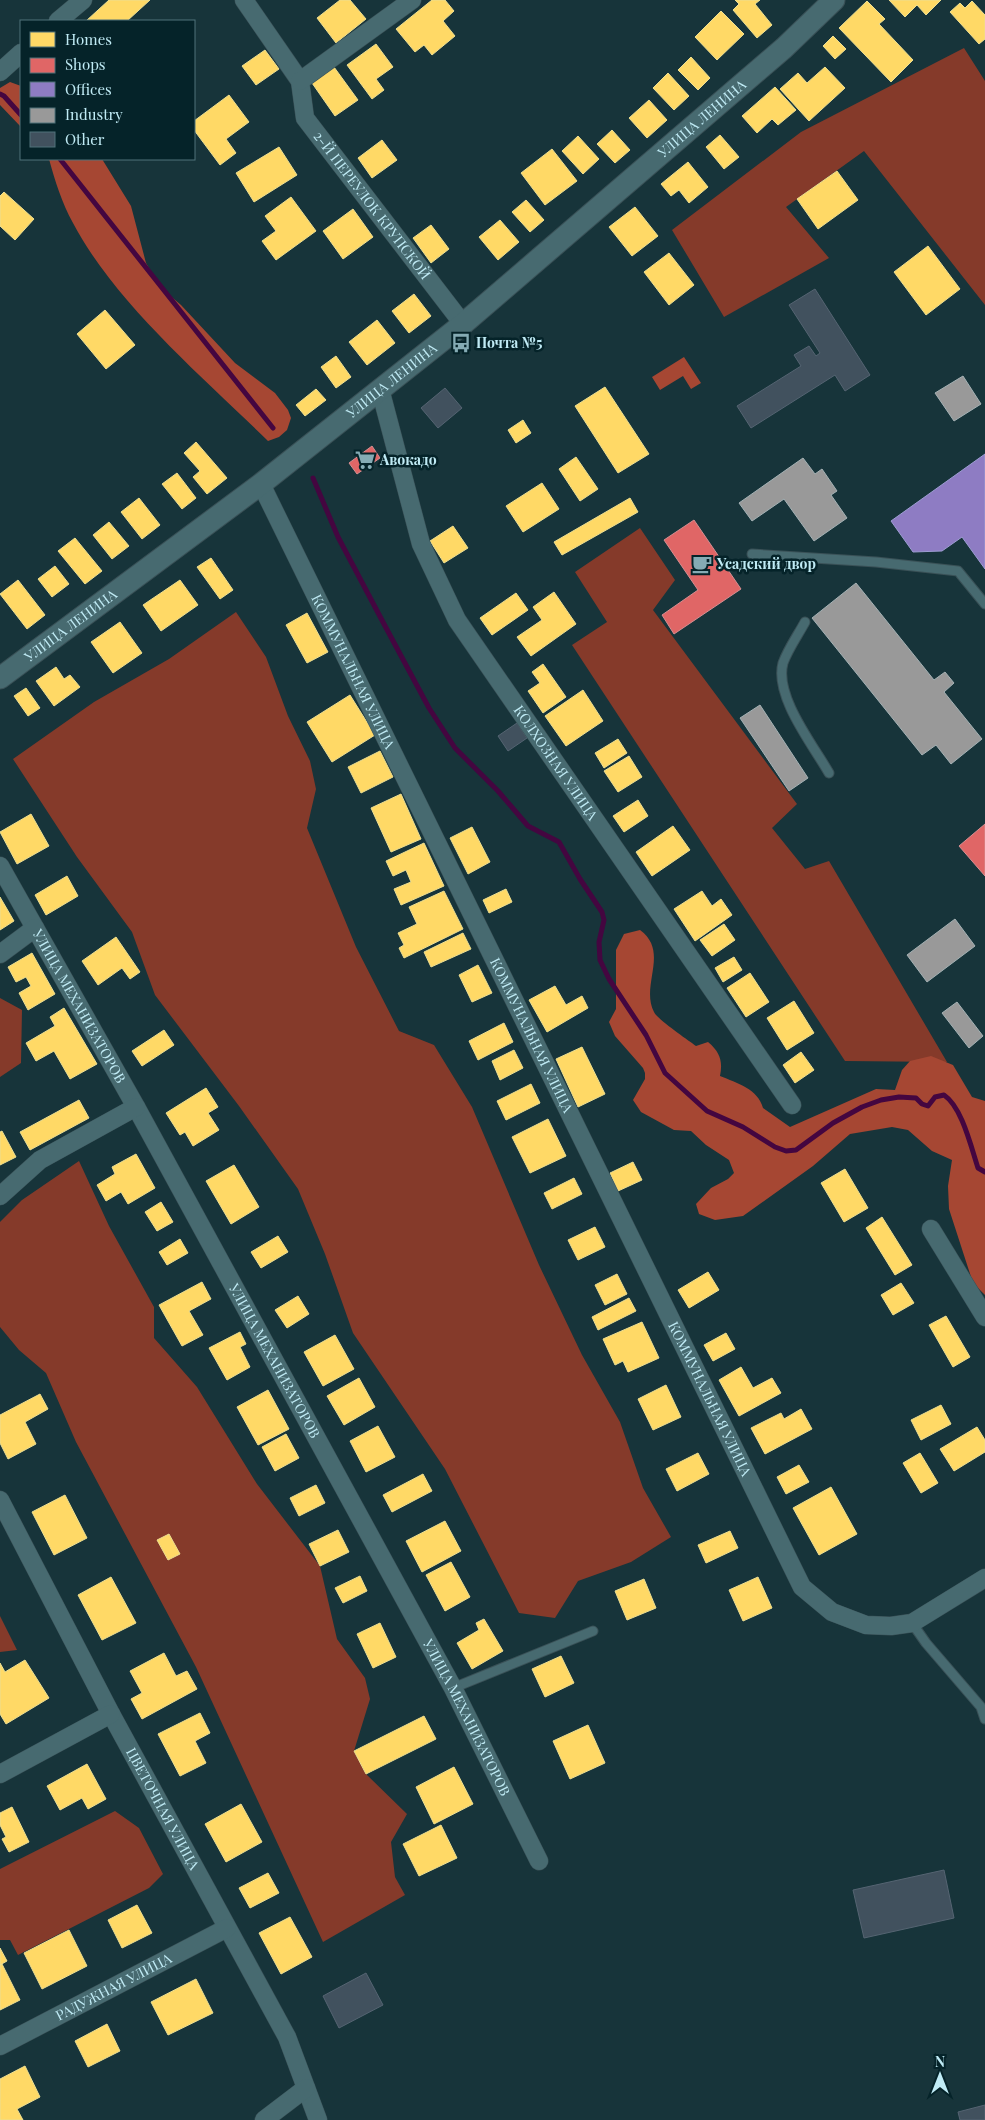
<svg xmlns="http://www.w3.org/2000/svg" width="985" height="2120" viewBox="0 0 985 2120" font-family="'Playfair Display',serif">
	<style>
		.green { fill: #853a2a }
		.forest { fill: #a64733 }
		.homes { fill: #ffd966; stroke: #ecde91 }
		.shops { fill: #e06666; stroke: #d68e91 }
		.offices { fill: #8e7cc3; stroke: #9d9dd2 }
		.industry { fill: #999; stroke: #a5b2b5 }
		.lines { fill: none; stroke-linecap: round; stroke-linejoin: round }
		.stream { stroke: #440640; stroke-width: 5 }
		.building { fill: #41515e; stroke: #556472 }
		.service-casing { stroke: #3a5157; stroke-width: 11 }
		.minor-casing { stroke: #3a5157; stroke-width: 19 }
		.tertiary-casing { stroke: #3a5157; stroke-width: 23 }
		.service { stroke: #476a70; stroke-width: 9 }
		.minor { stroke: #476a70; stroke-width: 18 }
		.tertiary { stroke: #476a70; stroke-width: 21 }
		.labels { text-anchor: middle; stroke-width: 5; stroke-linejoin: round; paint-order: stroke }
		.street-label { font-size: 14px; fill: #c0ebf5; stroke: #052329 }
		.poi-label { font-size: 14px; font-weight: bold; fill: #c0ebf5; stroke: #052329; text-anchor: start }
	</style>
	<rect width="100%" height="100%" fill="#17343a"/>
	<path class="green" d="M964,48l21,33v224l-121,-154 -78,56 43,51 -105,59 -52,-87 129,-98z
		M640,528l35,52 -22,30 144,194 -25,24 33,41 24,-8 118,201 -102,-1 -273,-416 35,-23 -32,-50z
		M236,612l30,45 22,59 22,45 6,28 -9,39 49,119 43,84 35,14 38,62 67,158 43,90 38,67 23,66 28,49 -40,25 -53,19 -23,37 -36,-5 -74,-144 -92,-136 -28,-79 -27,-65 -59,-83 -84,-111 -23,-63 -55,-75 -64,-98 81,-57 75,-43z
		M0,998l22,12 -1,53 -21,14z
		M79,1161l30,65 45,81v31l43,49 60,97 63,82 17,73 28,39 5,21 -16,52 12,23 41,40 -16,28 4,35 10,18 -82,47 -127,-275 -120,-225 -30,-69 -27,-23 -19,-23v-105l22,-22z
		M0,1616l17,34 -17,2z
		M115,1811l24,17 24,46 -14,14 -131,67 -8,-15h-10v-71z"/>
	<path class="forest" d="M10,82l11,4v41l-21,-22v-17z
		M49,159h53l29,47 15,57 15,25 20,17 54,58 40,30 13,17 3,8 -4,12 -8,7 -11,4c-65,-64 -153,-138 -195,-218 -11,-20 -18,-42 -24,-64z
		M684,357l17,26 -10,6 -8,-13 -23,14 -8,-13z
		M640,930c30,22 0,55 14,82 3,7 34,28 42,34l12,-4c12,10 15,19 12,34 17,7 38,13 43,32l27,19 86,-38 19,1 7,-20 8,-9 21,-5 22,9 19,32 13,4v194l-12,-12 -24,-74 -1,-23 4,-26 -20,-9 -24,-21 -16,-3 -42,7 -37,32 -70,50 -28,4 -16,-6 -3,-10 15,-16 17,-9 6,-6 -5,-13 -23,-15 -15,-14 -17,-1 -33,-18 -8,-12 12,-21v-6l-2,-5 -28,-32 -6,-14 7,-13v-59l8,-16z"/>
	<path class="homes" d="M109,0h41l-23,21h-41z
		M340,0h10l16,19 -30,24 -19,-25z
		M432,0h13l9,11 -11,10 12,15 -23,19 -8,-10 -9,7 -19,-23z
		M735,0h25l-5,4 17,21 -15,13 -24,-28 6,-6z
		M889,0h52l-15,15 -9,-10 -12,12z
		M867,1l18,18 -6,5 34,36 -22,22 -52,-54z
		M972,1l13,14v24l-6,5 -29,-32 10,-9 5,5z
		M721,11l23,23 -27,26 -22,-23z
		M833,36l13,13 -11,10 -12,-13z
		M376,44l17,23 -17,12 8,11 -12,9 -25,-34z
		M265,50l14,19 -23,16 -14,-19z
		M691,57l19,21 -12,12 -20,-20z
		M334,67l24,33 -23,16 -23,-33z
		M825,67l20,21 -36,33 -29,-32 18,-16 9,10z
		M668,73l21,23 -15,14 -21,-22z
		M775,87l21,23 -18,15 -6,-6 -15,14 -15,-17z
		M229,95l20,27 -23,17 10,14 -16,12 -26,-35v-9z
		M649,100l18,20 -20,18 -18,-20z
		M612,130l18,20 -15,13 -18,-19z
		M720,135l19,22 -15,12 -18,-22z
		M578,136l21,23 -16,15 -21,-23z
		M382,140l15,20 -25,18 -14,-20z
		M279,147l18,28 -43,27 -18,-29z
		M552,149l25,32 -32,24 -24,-32z
		M688,162l20,25 -19,16 -10,-13 -8,6 -10,-12z
		M837,171l21,29 -40,29 -21,-30z
		M4,192l30,27 -19,21 -15,-14v-30z
		M291,197l25,34 -40,29 -14,-19 14,-10 -11,-15z
		M526,200l18,20 -14,12 -18,-20z
		M635,207l23,29 -26,20 -23,-29z
		M353,209l20,28 -30,22 -20,-28z
		M500,220l19,22 -21,18 -19,-23z
		M431,225l18,24 -18,14 -18,-25z
		M928,246l32,43 -34,26 -32,-43z
		M669,253l25,32 -25,20 -25,-33z
		M414,294l17,22 -22,17 -17,-22z
		M105,310l30,35 -29,24 -29,-35z
		M377,320l18,23 -28,22 -18,-23z
		M336,356l15,21 -15,11 -15,-21z
		M605,387l44,67 -31,19 -43,-67z
		M316,389l10,11 -21,16 -9,-11z
		M523,420l8,13 -15,10 -8,-13z
		M196,442l31,36 -20,16 -14,-17 7,-6 -16,-18z
		M576,457l22,32 -18,12 -21,-32z
		M177,473l19,25 -14,11 -20,-25z
		M542,483l17,26 -36,23 -17,-26z
		M139,498l21,27 -18,14 -21,-27z
		M630,498l8,14 -76,43 -8,-13z
		M109,522l20,24 -17,13 -19,-24z
		M453,526l15,22 -24,15 -14,-22z
		M75,538l27,33 -17,13 -27,-33z
		M211,558l22,32 -13,9 -23,-32z
		M55,566l14,18 -17,13 -14,-18z
		M18,580l27,35 -18,14 -27,-35z
		M180,580l18,25 -37,26 -18,-26z
		M554,592l22,32 -45,32 -14,-19 25,-17 -9,-13z
		M516,593l12,17 -36,25 -12,-17z
		M307,613l21,39 -21,11 -21,-38z
		M120,622l22,31 -29,20 -22,-31z
		M543,664l23,33 -23,16 -15,-22 12,-8 -8,-11z
		M56,667l8,12 6,-4 10,12 -26,19 -18,-25z
		M26,688l14,20 -12,8 -14,-20z
		M583,690l20,31 -37,25 -21,-30z
		M350,695l25,40 -43,27 -25,-40z
		M618,739l9,14 -23,15 -9,-15z
		M380,751l13,26 -32,16 -13,-26z
		M629,756l13,21 -24,15 -14,-21z
		M401,794l20,45 -30,13 -20,-44z
		M638,800l10,16 -24,16 -11,-16z
		M31,814l18,32 -32,18 -17,-32z
		M673,826l17,24 -38,26 -16,-24z
		M472,827l18,35 -22,12 -18,-36z
		M424,843l20,43 -43,19 -7,-16 17,-7 -5,-12 -13,6 -7,-15z
		M67,876l11,20 -32,19 -11,-20z
		M506,889l6,13 -23,11 -6,-13z
		M444,891l19,38 -59,29 -5,-10 5,-3 -6,-12 19,-9 -8,-17z
		M702,891l10,15 9,-7 11,16 -37,26 -21,-32z
		M0,897l14,24 -14,9z
		M724,924l11,16 -23,16 -12,-16z
		M463,933l8,16 -40,18 -7,-15z
		M116,937l24,35 -10,7 -8,-11 -24,17 -16,-24z
		M32,953l23,41 -27,16 -9,-17 12,-7 -5,-9 -10,5 -8,-15z
		M734,957l8,13 -19,12 -8,-14z
		M478,965l14,28 -20,9 -13,-27z
		M750,973l19,29 -23,15 -19,-29z
		M555,986l11,19 16,-9 6,12 -41,24 -18,-32z
		M794,1001l20,32 -27,17 -20,-32z
		M64,1008l33,56 -27,15 -16,-28 -18,10 -10,-18 29,-17 -5,-9z
		M504,1023l9,19 -35,18 -9,-19z
		M164,1030l10,15 -32,21 -10,-15z
		M582,1047l23,47 -27,13 -22,-48z
		M514,1050l9,18 -23,12 -8,-19z
		M801,1052l13,18 -19,13 -12,-18z
		M531,1084l9,19 -34,17 -9,-19z
		M206,1088l12,19 -10,6 11,17 -26,16 -8,-14 -5,3 -14,-22z
		M79,1100l10,18 -59,32 -10,-18z
		M548,1119l18,37 -36,17 -18,-36z
		M2,1131l14,26 -16,8v-33z
		M136,1154l19,34 -27,16 -7,-12 -15,9 -9,-16 18,-11 -3,-7z
		M633,1162l9,18 -24,11 -8,-18z
		M234,1165l25,42 -28,17 -25,-43z
		M845,1169l23,39 -24,14 -23,-39z
		M574,1178l8,16 -30,15 -8,-16z
		M161,1202l12,20 -16,9 -12,-19z
		M882,1217l30,48 -17,10 -29,-47z
		M595,1227l10,20 -27,13 -10,-20z
		M278,1236l10,16 -27,16 -10,-16z
		M180,1239l8,14 -21,12 -8,-13z
		M708,1272l11,18 -30,18 -11,-18z
		M617,1274l10,20 -22,11 -10,-20z
		M202,1282l9,17 -22,12 14,24 -21,11 -23,-41z
		M901,1283l13,20 -21,12 -12,-20z
		M298,1296l11,18 -22,14 -12,-18z
		M629,1298l7,13 -38,19 -6,-13z
		M946,1316l24,41 -17,10 -24,-42z
		M642,1322l17,36 -31,14 -5,-11 -8,4 -12,-26z
		M240,1332l6,12 -6,3 10,20 -23,13 -18,-32z
		M726,1333l9,16 -22,12 -9,-16z
		M335,1335l19,34 -31,17 -19,-34z
		M741,1367l12,21 19,-10 9,15 -42,23 -20,-36z
		M359,1378l16,29 -31,18 -17,-29z
		M666,1385l15,32 -28,13 -15,-31z
		M268,1390l21,39 -31,16 -21,-38z
		M40,1394l8,15 -23,13 11,22 -28,15 -8,-16v-28z
		M941,1405l10,19 -30,16 -10,-20z
		M801,1409l11,20 -47,25 -14,-26 30,-15 3,6z
		M378,1426l17,31 -29,15 -16,-31z
		M977,1427l8,13v12l-31,19 -14,-22z
		M286,1434l13,24 -24,13 -13,-24z
		M698,1453l11,21 -32,17 -11,-22z
		M920,1453l18,30 -17,10 -18,-30z
		M799,1465l10,17 -23,12 -9,-17z
		M423,1474l9,17 -40,21 -9,-17z
		M316,1485l9,18 -26,13 -9,-18z
		M831,1487l26,47 -38,21 -26,-47z
		M65,1495l22,43 -33,17 -22,-43z
		M445,1521l16,30 -39,21 -16,-31z
		M338,1530l11,22 -29,14 -11,-22z
		M730,1531l8,17 -32,15 -8,-18z
		M169,1534l11,20 -12,6 -11,-20z
		M451,1562l19,35 -25,14 -19,-36z
		M360,1576l7,15 -24,12 -8,-15z
		M111,1577l25,46 -34,17 -24,-45z
		M758,1577l14,31 -29,13 -14,-31z
		M644,1579l12,29 -29,12 -12,-29z
		M484,1619l19,32 -31,18 -15,-26 22,-13 -3,-7z
		M380,1623l16,34 -23,11 -16,-34z
		M164,1653l12,23 11,-5 10,18 -55,30 -11,-20 11,-6 -12,-22z
		M561,1656l13,27 -29,14 -13,-28z
		M25,1660l24,38 -43,26 -6,-10v-51l5,9z
		M200,1713l10,20 -15,8 11,22 -26,13 -22,-42z
		M424,1716l12,23 -70,35 -12,-23z
		M588,1725l17,38 -35,16 -17,-38z
		M87,1764l19,35 -18,10 -6,-11 -22,12 -13,-24z
		M454,1767l19,37 -39,20 -18,-37z
		M241,1804l21,38 -36,20 -21,-38z
		M12,1807l17,35 -20,10 -7,-13 4,-2 -6,-12v-12z
		M441,1825l16,33 -38,18 -16,-32z
		M268,1873l11,20 -29,15 -11,-20z
		M137,1905l15,28 -30,15 -14,-28z
		M290,1917l22,40 -31,17 -22,-41z
		M69,1930l18,36 -45,23 -18,-36z
		M0,1948l7,13 -7,4z
		M2,1964l18,36 -20,10v-45z
		M196,1979l17,34 -45,22 -17,-33z
		M107,2024l13,27 -32,16 -13,-26z
		M25,2066l15,31 -23,12 6,11h-23v-41z"/>
	<path class="shops" d="M372,446l8,12 -23,16 -8,-11z
		M694,520l47,69 -67,45 -12,-19 36,-25 -34,-50z
		M985,824v52l-26,-30z"/>
	<path class="offices" d="M985,454v115l-23,-32 -20,14 -29,1 -22,-31z"/>
	<path class="industry" d="M963,376l18,28 -27,17 -19,-28z
		M803,458l12,16 7,-5 15,22 -6,4 16,23 -33,23 -30,-42 -32,22 -13,-18z
		M856,583l78,97 11,-8 9,11 -10,9 38,47 -31,25 -15,-19 -14,10 -110,-137z
		M760,705l48,73 -19,13 -49,-73z
		M955,919l20,27 -48,36 -20,-27z
		M957,1002l26,34 -14,12 -27,-35z"/>
	<g class="lines">
		<path class="stream" d="M0,94l4,2 17,19
			M60,159l213,269
			M313,478l25,59 46,87 45,84 26,40 43,43 30,35 31,16 21,37 22,33 2,8 -5,22 1,18 9,19 37,56 19,38 42,38 36,16 32,20 11,4 10,-1 37,-27 29,-16 19,-7 18,-3 17,1 6,6 6,2 7,-9 9,-2c18,12 27,52 34,73l7,4"/>
	</g>
	<path class="building" d="M815,289l55,86 -25,16 -10,-16 -84,53 -14,-22 64,-40 -7,-11 15,-9 7,10 4,-3 -31,-48z
		M445,388l17,20 -24,20 -17,-20z
		M517,723l10,15 -19,13 -10,-15z
		M944,1870l10,48 -90,20 -11,-48z
		M366,1973l17,32 -44,23 -16,-32z
		M985,2105v15h-25l-2,-8z"/>
	<g class="lines">
		<defs>
			<path id="service" d="M752,554l124,8 82,9 27,33
				M805,622c-7,13 -17,27 -22,41 -9,33 30,82 46,110
				M912,1623l14,20 55,64 4,12
				M453,1688l140,-57"/>
			<g id="minor">
				<path id="s1" d="M244,0l56,81 5,37 158,206"/>
				<path d="M58,21l25,-21"/>
				<path d="M0,72l21,-19"/>
				<path d="M300,81l112,-81"/>
				<path id="s2" d="M380,389l41,155 36,76 335,485"/>
				<path id="s3" d="M261,484l541,1103 30,25 34,13 25,1 21,-3 73,-45"/>
				<path id="s4" d="M0,866l136,241 317,581 86,173"/>
				<path d="M0,954l35,-26"/>
				<path d="M0,1196l40,-36 96,-53"/>
				<path d="M931,1229l54,88"/>
				<path id="s5" d="M0,1500l111,214 176,323 31,83"/>
				<path d="M0,1774l111,-60"/>
				<path id="s6" d="M0,2046l227,-118"/>
				<path d="M264,2120l42,-32"/>
			</g>
			<g id="tertiary">
				<path id="s7" d="M0,678l261,-194 202,-160 321,-276 50,-48"/>
			</g>
		</defs>
		<use href="#service" class="service-casing"/>
		<use href="#minor" class="minor-casing"/>
		<use href="#tertiary" class="tertiary-casing"/>
		<use href="#service" class="service"/>
		<use href="#minor" class="minor"/>
		<use href="#tertiary" class="tertiary"/>
	</g>
	<defs>
		<symbol id="bus-bare" viewBox="-9 -9 18 18"><path d="M-5-6H5V4H4V6H2V4H-2V6H-4V4H-5ZM-3.5-4V0h7V-4ZM-3.5 1.2v1.5H-2V1.2ZM2 1.2v1.5H3.5V1.2Z" fill="#85abb4" stroke="#052329" stroke-width="2.5" paint-order="stroke"/></symbol>
		<symbol id="supermarket-bare" viewBox="-9 -9 18 18"><path d="M-6-5.5h2.5l.6 2H6L4.5 2H-2.5L-4.4-4H-6ZM-1.5 3.2a1.3 1.3 0 1 0 .1 0ZM3 3.2a1.3 1.3 0 1 0 .1 0Z" fill="#85abb4" stroke="#052329" stroke-width="2.5" paint-order="stroke"/></symbol>
		<symbol id="cafe-bare" viewBox="-9 -9 18 18"><path d="M-5.5-4.5H6V0H3Q3 3.5 0 3.5H-2.5Q-5.5 3.5-5.5 0ZM3-3.2v2h1.7v-2ZM-6 4.5H4V6H-6Z" fill="#85abb4" stroke="#052329" stroke-width="2.5" paint-order="stroke"/></symbol>
	</defs>
	<g fill-rule="evenodd">
		<use href="#bus-bare" x="447" y="329" width="28" height="28"/>
		<use href="#supermarket-bare" x="351" y="446" width="28" height="28"/>
		<use href="#cafe-bare" x="688" y="550" width="28" height="28"/>
	</g>
	<g class="labels">
		<g class="street-label">
			<text dy="5" stroke="none"><textPath href="#s7" startOffset="898">УЛИЦА ЛЕНИНА</textPath></text>
			<text dy="5" stroke="none"><textPath href="#s1" startOffset="246">2-Й ПЕРЕУЛОК КРУПСКОЙ</textPath></text>
			<text dy="5" stroke="none"><textPath href="#s7" startOffset="492">УЛИЦА ЛЕНИНА</textPath></text>
			<text dy="5" stroke="none"><textPath href="#s7" startOffset="88">УЛИЦА ЛЕНИНА</textPath></text>
			<text dy="5" stroke="none"><textPath href="#s3" startOffset="209">КОММУНАЛЬНАЯ УЛИЦА</textPath></text>
			<text dy="5" stroke="none"><textPath href="#s2" startOffset="418">КОЛХОЗНАЯ УЛИЦА</textPath></text>
			<text dy="5" stroke="none"><textPath href="#s4" startOffset="161">УЛИЦА МЕХАНИЗАТОРОВ</textPath></text>
			<text dy="5" stroke="none"><textPath href="#s3" startOffset="614">КОММУНАЛЬНАЯ УЛИЦА</textPath></text>
			<text dy="5" stroke="none"><textPath href="#s4" startOffset="566">УЛИЦА МЕХАНИЗАТОРОВ</textPath></text>
			<text dy="5" stroke="none"><textPath href="#s3" startOffset="1019">КОММУНАЛЬНАЯ УЛИЦА</textPath></text>
			<text dy="5" stroke="none"><textPath href="#s4" startOffset="971">УЛИЦА МЕХАНИЗАТОРОВ</textPath></text>
			<text dy="5" stroke="none"><textPath href="#s5" startOffset="349">ЦВЕТОЧНАЯ УЛИЦА</textPath></text>
			<text dy="5" stroke="none"><textPath href="#s6" startOffset="128">РАДУЖНАЯ УЛИЦА</textPath></text>
		</g>
		<g class="poi-label">
			<text x="476" y="348">Почта №5</text>
			<text x="380" y="465">Авокадо</text>
			<text x="717" y="569">Усадский двор</text>
		</g>
	</g>
	<rect x="20" y="20" width="175" height="140" fill="#052329" stroke="#50737b"/>
	<rect x="30" y="32" width="25" height="15" fill="#ffd966" stroke="#50737b"/>
	<text x="65" y="45" font-size="15" fill="#c0ebf5">Homes</text>
	<rect x="30" y="58" width="25" height="15" fill="#e06666" stroke="#50737b"/>
	<text x="65" y="70" font-size="15" fill="#c0ebf5">Shops</text>
	<rect x="30" y="82" width="25" height="15" fill="#8e7cc3" stroke="#50737b"/>
	<text x="65" y="95" font-size="15" fill="#c0ebf5">Offices</text>
	<rect x="30" y="108" width="25" height="15" fill="#999999" stroke="#50737b"/>
	<text x="65" y="120" font-size="15" fill="#c0ebf5">Industry</text>
	<rect x="30" y="132" width="25" height="15" fill="#41515e" stroke="#50737b"/>
	<text x="65" y="145" font-size="15" fill="#c0ebf5">Other</text>
	<g transform="translate(940 2075)" stroke="#052329" stroke-width="4" paint-order="stroke">
	<path d="M0-4L9 19L0 12L-9 19Z" fill="#c0ebf5"/>
	<text y="-8" font-size="14" font-weight="bold" text-anchor="middle" fill="#c0ebf5">N</text>
	</g>
</svg>
